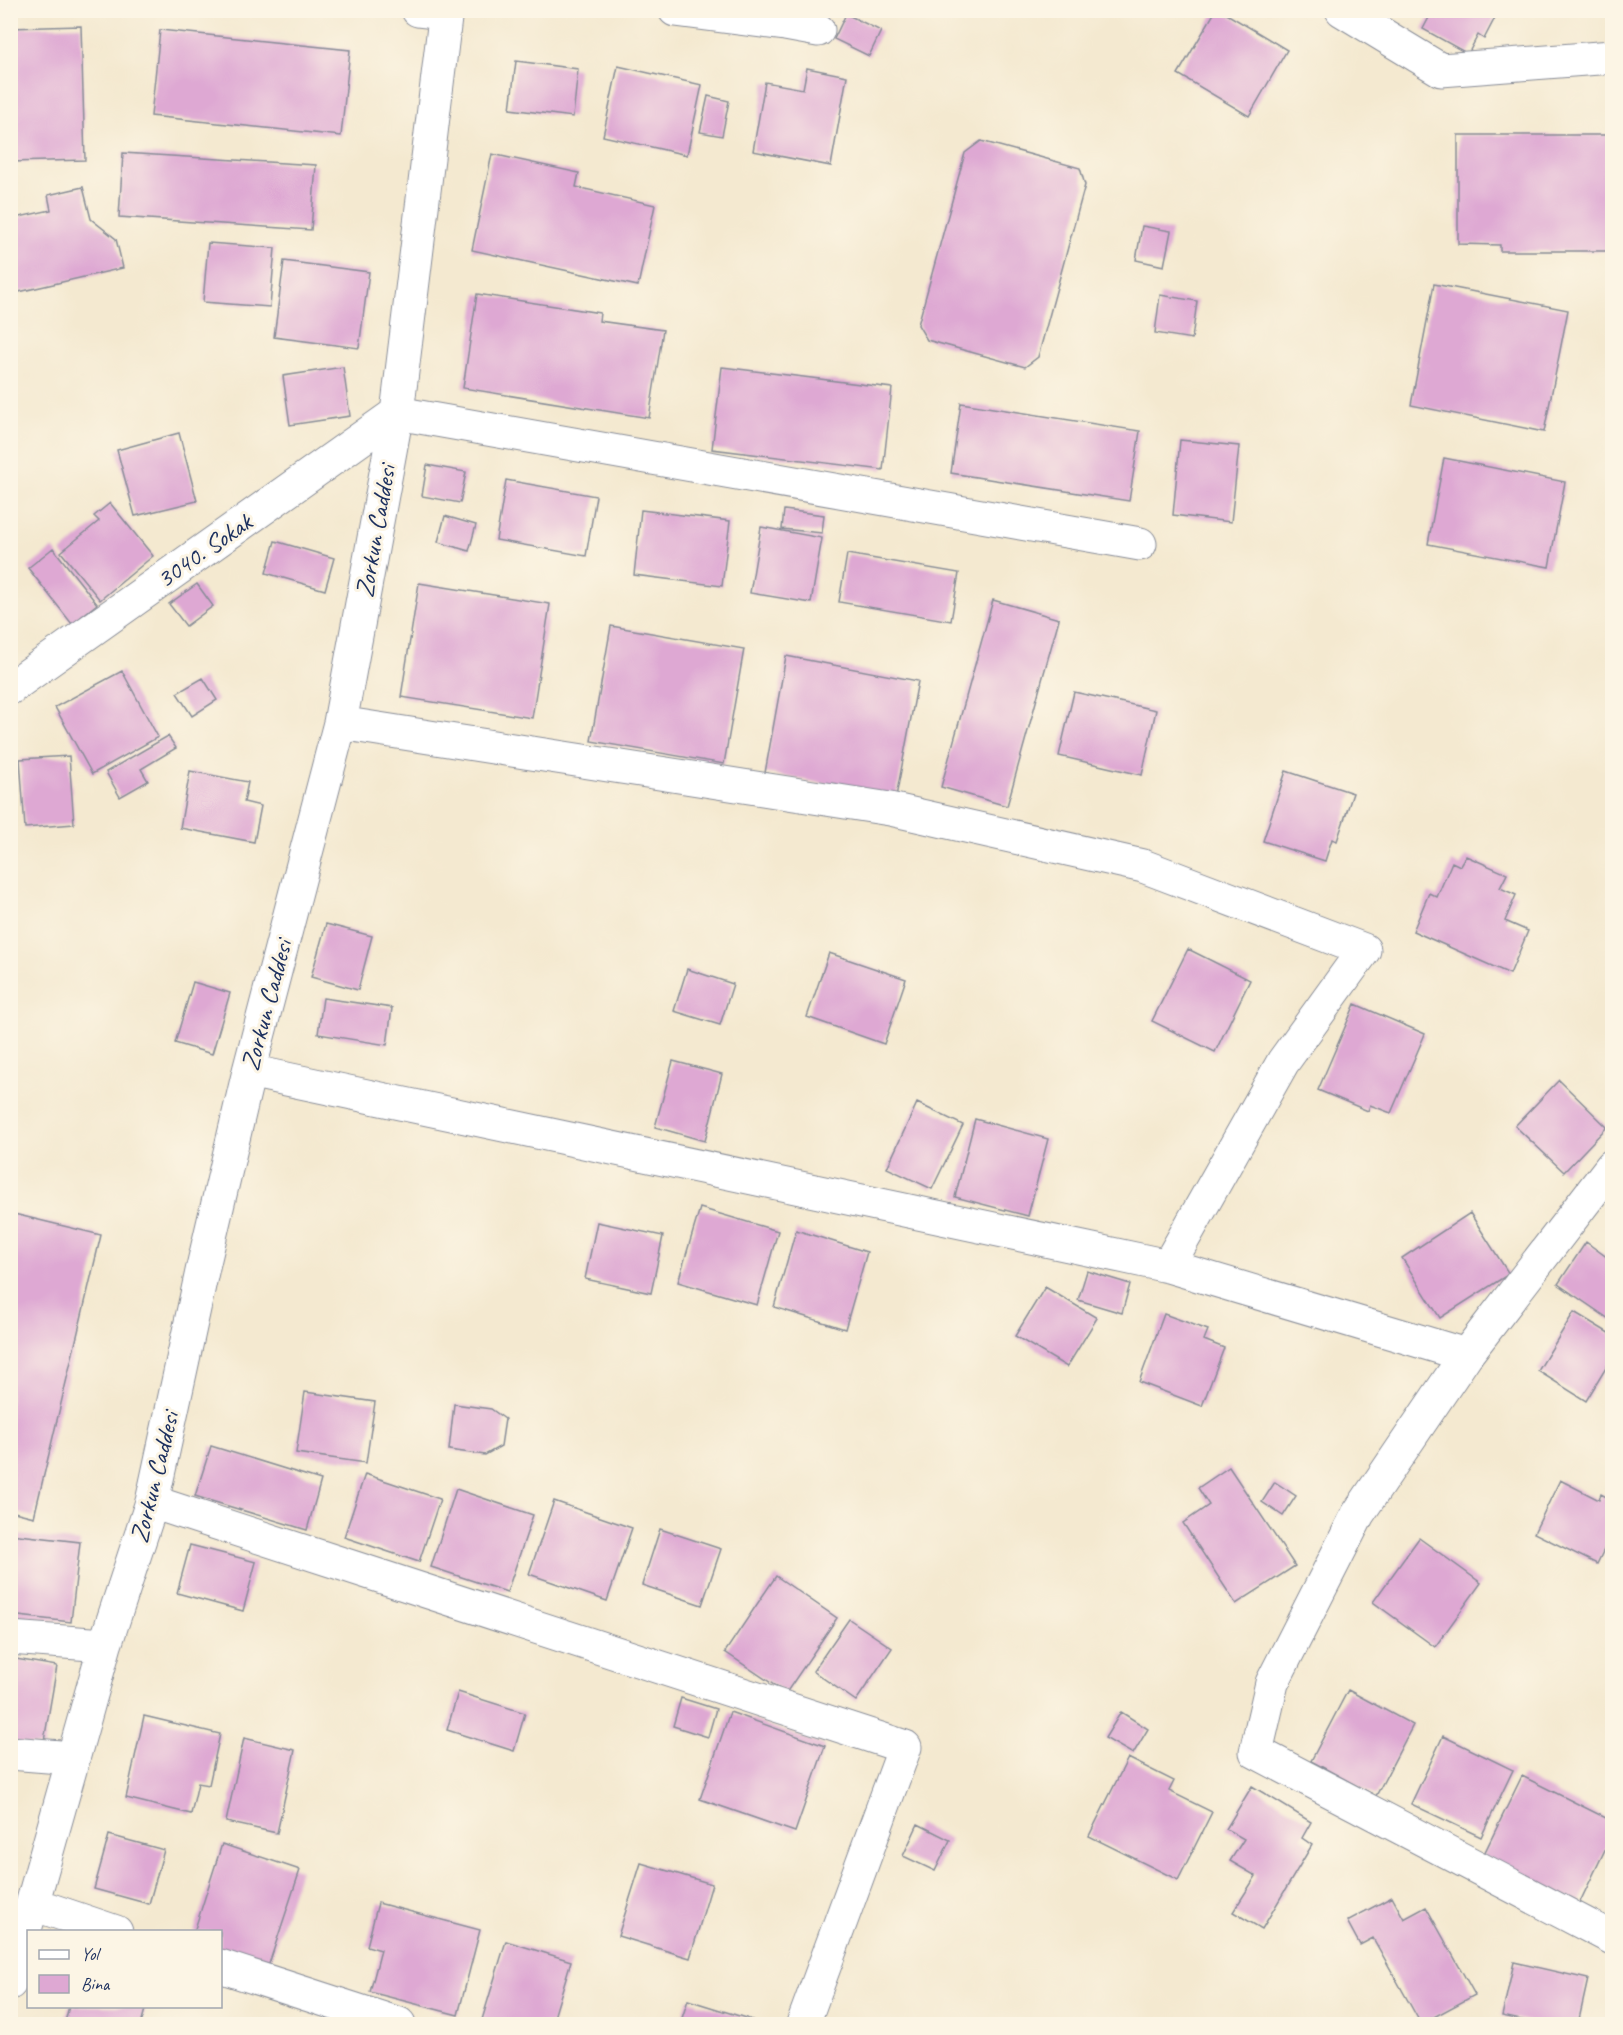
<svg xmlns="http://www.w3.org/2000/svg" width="1623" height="2035" viewBox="0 0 1623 2035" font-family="Caveat,sans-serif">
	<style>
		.building { fill: #dea8d3 }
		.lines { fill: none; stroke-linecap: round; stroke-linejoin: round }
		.minor-casing { stroke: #888c97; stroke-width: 35 }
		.minor { stroke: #fff; stroke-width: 33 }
		.labels { text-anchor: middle; stroke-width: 6; stroke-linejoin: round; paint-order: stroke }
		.street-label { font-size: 26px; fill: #1b2f5e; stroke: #fcf5e5 }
	</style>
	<rect width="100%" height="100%" fill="#fcf5e5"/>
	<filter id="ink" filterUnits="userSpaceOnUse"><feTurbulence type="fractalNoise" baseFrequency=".0167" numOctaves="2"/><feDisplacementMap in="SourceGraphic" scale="12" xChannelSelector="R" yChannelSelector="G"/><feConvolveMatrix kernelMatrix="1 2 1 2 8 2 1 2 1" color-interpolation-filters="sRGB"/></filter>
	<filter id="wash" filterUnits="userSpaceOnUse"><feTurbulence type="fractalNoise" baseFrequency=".008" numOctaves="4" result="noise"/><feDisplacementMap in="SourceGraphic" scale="24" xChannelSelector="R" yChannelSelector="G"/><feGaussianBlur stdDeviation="1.35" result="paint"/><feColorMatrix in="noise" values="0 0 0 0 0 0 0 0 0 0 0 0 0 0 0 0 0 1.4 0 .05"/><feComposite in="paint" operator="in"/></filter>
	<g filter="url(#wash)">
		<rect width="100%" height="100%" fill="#f4e9d0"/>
		<g id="blocks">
			<path class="building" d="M1216,10h4l67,40 -38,66 -71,-42z
				M1433,10h66l-15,29 -6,-4 -10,19 -45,-25z
				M846,14l35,17 -12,25 -35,-17z
				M81,26l4,134 -75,2v-134z
				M160,30l190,20 -9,86 -190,-20z
				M516,61l62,8 -5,48 -63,-8z
				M618,66l84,19 -15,70 -84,-19z
				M807,68l40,8 -16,90 -78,-15 12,-69 38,7z
				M708,96l21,5 -7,35 -22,-4z
				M1458,135h154v116h-112v-6l-42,-1z
				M981,141l99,27 5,17 -47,172 -13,10 -98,-27 -9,-15 47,-172z
				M123,153l193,12 -5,65 -192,-13z
				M492,154l87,19 -3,14 79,18 -17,81 -166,-36z
				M83,187l8,32 25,20 7,29 -113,26v-75l41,-9 -3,-15z
				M1142,226l29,5 -7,35 -28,-6z
				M208,243l67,5 -5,59 -67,-5z
				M284,261l85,11 -10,76 -85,-11z
				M1434,284l134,26 -24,122 -133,-27z
				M477,294l123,19 -1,8 64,9 -14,88 -186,-30z
				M1160,295l37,6 -5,38 -37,-6z
				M343,367l7,49 -60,9 -7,-49z
				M722,367l170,21 -9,82 -171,-21z
				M961,403l179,28 -11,70 -178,-28z
				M179,433l18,68 -62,15 -18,-66z
				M1180,440l59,6 -8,76 -58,-7z
				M1444,458l121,24 -16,85 -121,-23z
				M427,465l39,7 -6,31 -38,-7z
				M506,480l90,16 -10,60 -90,-16z
				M110,503l43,53 -53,44 -39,-48 38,-31 -5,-5z
				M641,510l89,11 -8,65 -88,-11z
				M784,510l40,5 -2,18 -40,-4z
				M445,516l31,9 -7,26 -31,-9z
				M761,527l61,11 -11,65 -61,-10z
				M275,541l59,17 -9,32 -59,-17z
				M53,548l44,56 -25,20 -44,-56z
				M847,554l112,19 -8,48 -112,-19z
				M419,583l131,21 -18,114 -131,-21z
				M197,584l16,22 -27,20 -17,-22z
				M993,600l66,19 -52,187 -66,-19z
				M611,626l133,23 -20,115 -133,-23z
				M786,656l132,25 -22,116 -131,-24z
				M122,671l36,66 -66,37 -37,-67z
				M203,678l14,22 -25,16 -15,-23z
				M1074,692l82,18 -14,65 -83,-19z
				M168,736l8,12 -35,21 7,12 -28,16 -14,-25z
				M69,756l5,68 -49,4 -5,-69z
				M190,771l58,11 -4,20 17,4 -7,36 -74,-14z
				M1286,771l67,22 -16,48 -5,-2 -7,22 -62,-20z
				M1466,856l41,18 -7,14 16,7 -11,26 23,10 -18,43 -97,-43 16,-38 8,4 15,-35 8,4z
				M326,924l46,12 -14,54 -47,-13z
				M1188,949l62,31 -35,72 -63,-31z
				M829,953l77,26 -22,65 -77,-27z
				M687,969l46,15 -13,41 -46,-14z
				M193,982l37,11 -18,61 -37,-11z
				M323,998l69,10 -5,37 -69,-11z
				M1355,1004l70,30 -34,79 -21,-8 -2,6 -50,-21z
				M673,1061l49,13 -17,67 -50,-14z
				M1559,1080l48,47 -43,45 -49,-46z
				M917,1103l46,22 -31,64 -45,-21z
				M975,1119l73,20 -20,77 -73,-19z
				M700,1208l78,23 -21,74 -79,-23z
				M10,1213l91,22 -67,282 -24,-6z
				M1470,1213l39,61 -69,44 -38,-60z
				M597,1222l66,14 -12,57 -66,-14z
				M796,1230l71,22 -22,77 -71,-22z
				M1586,1242l26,19v60l-54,-37z
				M1087,1271l43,13 -8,29 -44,-13z
				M1045,1287l52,31 -30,49 -52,-31z
				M1574,1312l38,23v23l-26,43 -48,-30z
				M1164,1314l44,16 -4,10 20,8 -22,58 -63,-24z
				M305,1392l70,10 -9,61 -70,-10z
				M454,1404l37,5 14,10 -4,27 -16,9 -36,-5z
				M211,1446l110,34 -14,50 -112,-34z
				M1229,1467l66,99 -59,38 -53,-81 26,-18 -11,-17z
				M365,1474l75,25 -21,63 -75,-25z
				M1560,1480l39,20 2,-6 11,6v33l-15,31 -63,-31z
				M1275,1482l21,14 -13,20 -21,-14z
				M456,1489l77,26 -26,77 -76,-25z
				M554,1501l78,27 -25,73 -78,-27z
				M660,1529l61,20 -19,56 -60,-20z
				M10,1534l70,8 -9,80 -61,-7z
				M1419,1538l62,45 -46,64 -62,-45z
				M190,1545l66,17 -13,49 -66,-18z
				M776,1576l61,42 -51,75 -61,-41z
				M849,1619l43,29 -36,53 -43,-30z
				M10,1658l47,8 -14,81 -33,-6z
				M1348,1690l65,35 -37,71 -65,-35z
				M458,1692l67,21 -11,38 -67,-21z
				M681,1698l35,11 -8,28 -35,-11z
				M730,1712l95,34 -30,86 -95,-33z
				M1121,1712l27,17 -15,25 -28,-16z
				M144,1716l76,18 -11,51 -11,-2 -7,31 -65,-16z
				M1443,1736l70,34 -32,67 -70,-33z
				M244,1738l51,12 -18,83 -51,-11z
				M1128,1758l46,23 -5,10 43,21 -34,68 -89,-44z
				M1522,1776l90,45v14l-33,69 -96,-48z
				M1252,1786l59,36 -9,16 10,7 -50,84 -29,-17 23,-36 -26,-15 14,-22 -18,-10z
				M918,1824l32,16 -15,31 -32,-15z
				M109,1835l55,15 -15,54 -55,-15z
				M222,1844l78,26 -32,97 -48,-17v-18h-26z
				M641,1863l71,21 -22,74 -72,-22z
				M1392,1897l12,22 22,-12 49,88 -54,29 -48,-86 -13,7 -13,-24z
				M378,1903l102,27 -22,85 -88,-23 11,-42 -14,-4z
				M506,1941l65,20 -19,63 -71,-1z
				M1514,1962l74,17 -10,45h-38l-38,-8z
				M688,2000l77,24h-85z
				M69,2006h77l-5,18h-69l-7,-2z"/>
		</g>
	</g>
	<g filter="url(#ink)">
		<use href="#blocks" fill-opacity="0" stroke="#888c97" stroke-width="1.5"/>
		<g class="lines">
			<defs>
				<path id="minor" d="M418,10l27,3
					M675,10l110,14
					M788,10l-3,14 33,6
					M1342,10l99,60 171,-13
					M10,688l387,-275 743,131
					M340,723l550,86 253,57 221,84 -81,112 -115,204
					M249,1071l919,195 298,89
					M1612,1166l-146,189 -108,159 -86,169 -16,69 356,186
					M152,1502l753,245 -102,277
					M10,1638l95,7
					M10,1753l63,5
					M33,1904l83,28
					M220,1966l179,58
					M10,1983l95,-338 47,-143 51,-235 46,-196 91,-348 57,-310 49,-403"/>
			</defs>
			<use href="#minor" class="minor-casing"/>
			<use href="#minor" class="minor"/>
		</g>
	</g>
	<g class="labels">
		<g class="street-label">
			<text transform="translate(375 531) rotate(-80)" y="9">Zorkun Caddesi</text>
			<text transform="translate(204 550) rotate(-35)" y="9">3040. Sokak</text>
			<text transform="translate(266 1005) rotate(-75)" y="9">Zorkun Caddesi</text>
			<text transform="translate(154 1477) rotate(-76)" y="9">Zorkun Caddesi</text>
		</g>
	</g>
	<rect width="1623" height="2035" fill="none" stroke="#fcf5e5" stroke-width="36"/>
	<rect x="27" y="1930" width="195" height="78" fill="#fcf5e5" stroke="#a2a6af" stroke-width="1.5"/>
	<rect x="39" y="1950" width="30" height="9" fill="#ffffff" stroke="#a2a6af" stroke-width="1.5"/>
	<text x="81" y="1960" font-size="18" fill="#1b2f5e">Yol</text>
	<rect x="39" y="1975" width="30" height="18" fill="#dea8d3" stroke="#a2a6af" stroke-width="1.5"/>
	<text x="81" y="1990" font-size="18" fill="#1b2f5e">Bina</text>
</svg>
